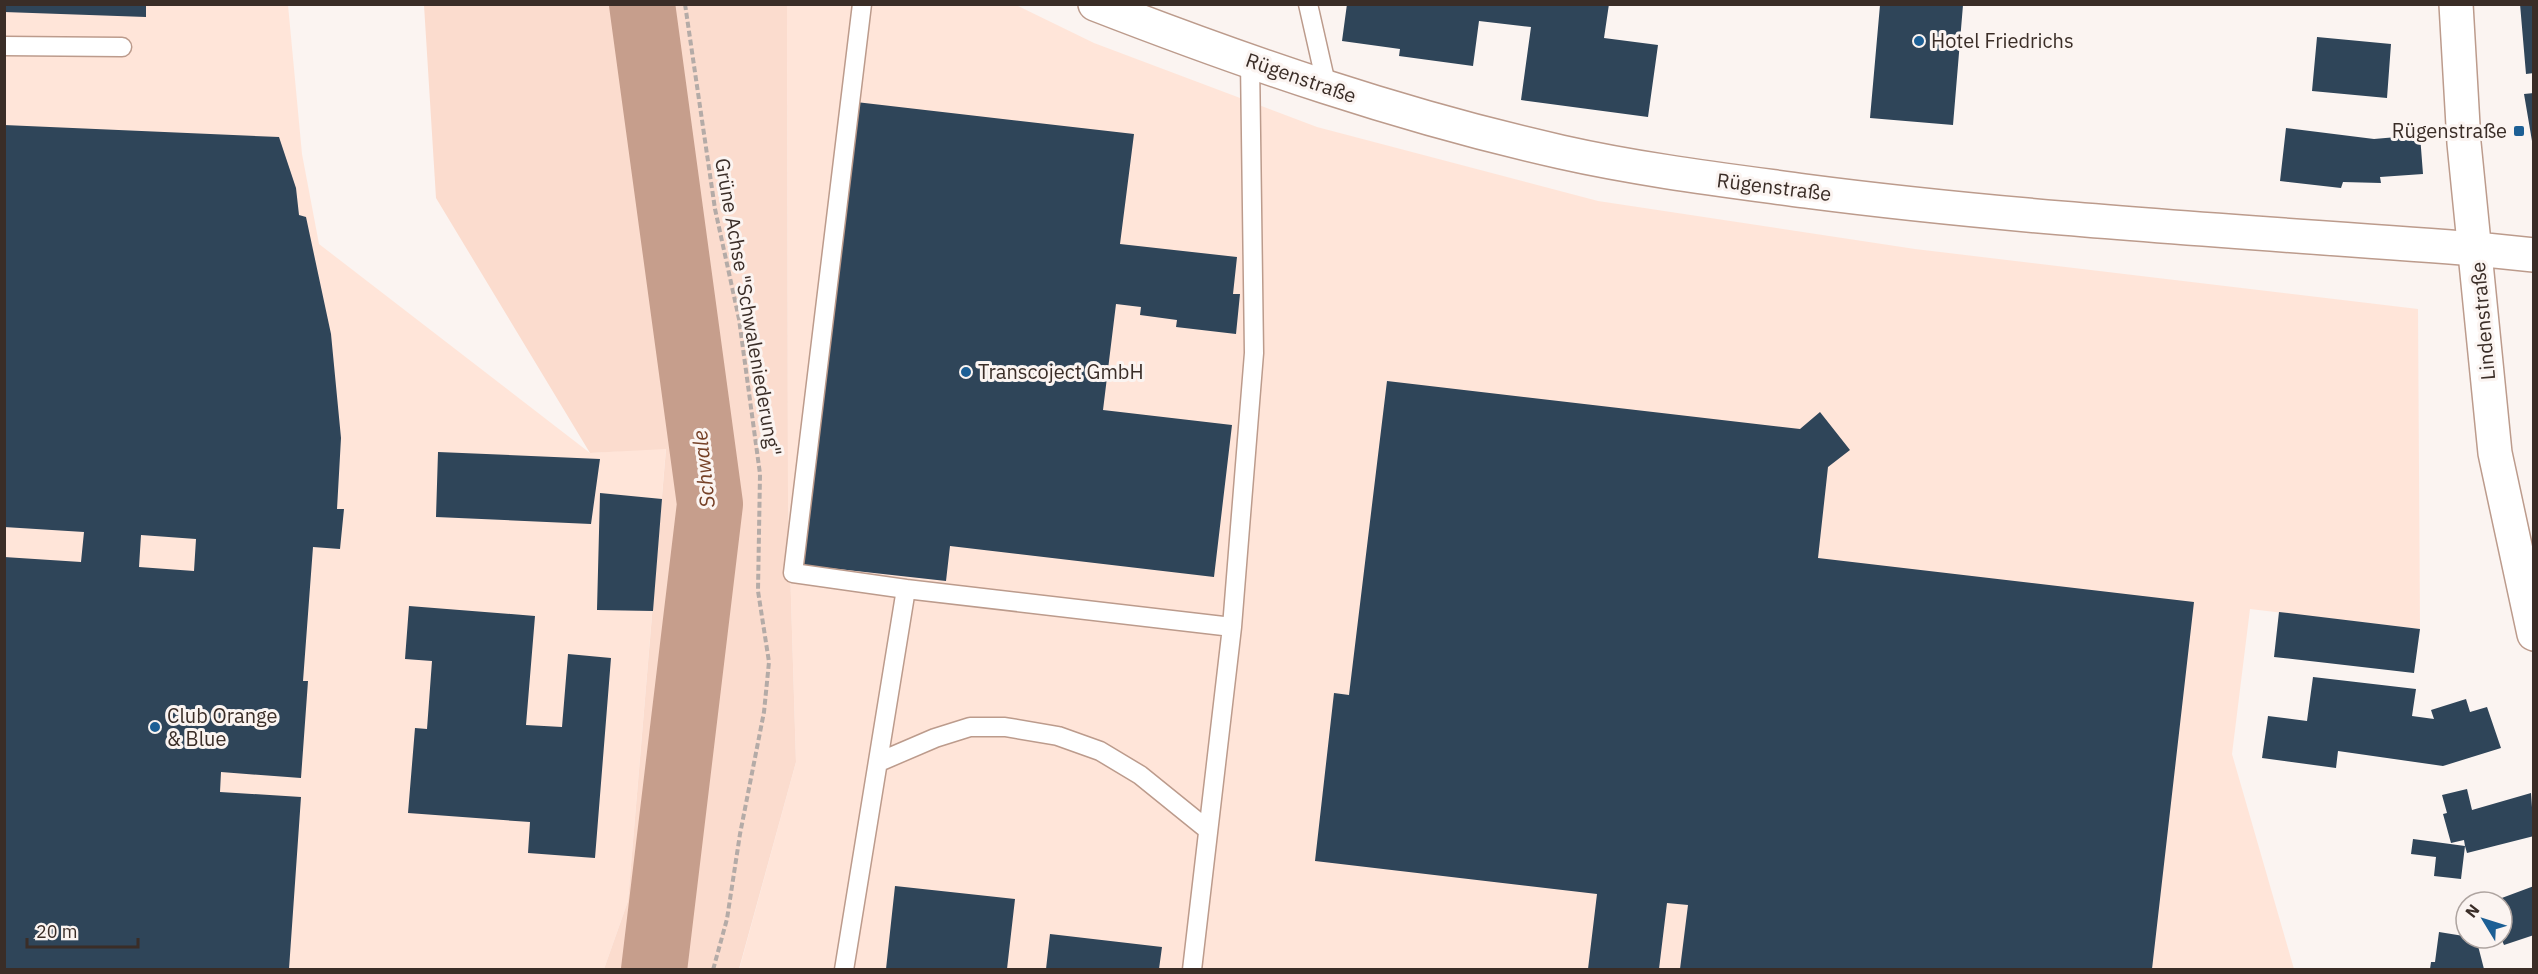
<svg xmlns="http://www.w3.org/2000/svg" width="2538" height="974" viewBox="0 0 2538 974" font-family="'IBM Plex Sans',sans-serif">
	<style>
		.built { fill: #ffe5d9 }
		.green { fill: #fbdcce }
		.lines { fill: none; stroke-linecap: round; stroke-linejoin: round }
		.river { stroke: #c69e8c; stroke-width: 66 }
		.building { fill: #2f4559; fill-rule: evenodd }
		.lane-casing { stroke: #bc9b8c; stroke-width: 21 }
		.street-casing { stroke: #bc9b8c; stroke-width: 36 }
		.secondary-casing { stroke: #bc9b8c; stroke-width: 36 }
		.path { stroke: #b4aba7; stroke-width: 4; stroke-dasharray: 6 3; stroke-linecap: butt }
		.lane { stroke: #fff; stroke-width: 18 }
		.street { stroke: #fff; stroke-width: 33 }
		.secondary { stroke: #fff; stroke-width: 33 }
		.poi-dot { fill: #1c5f95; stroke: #fbf4f1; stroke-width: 2 }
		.labels { text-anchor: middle; stroke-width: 6; stroke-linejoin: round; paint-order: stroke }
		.poi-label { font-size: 20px; fill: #3a2d27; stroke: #fbf4f1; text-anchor: start }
		.street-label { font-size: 20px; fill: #3a2d27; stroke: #fbf4f1 }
		.water-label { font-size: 21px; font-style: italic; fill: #764127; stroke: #fbf4f1 }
	</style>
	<rect width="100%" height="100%" fill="#fbf4f1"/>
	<path class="built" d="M5,5h283l14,149 17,90 271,209 76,-5 -38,453 -24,68 -599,1z
		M787,5h229l78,38 223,84 281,74 317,48 503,60 2,320 -170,-20 -18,145 62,215 -1555,1 57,-208 -8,-261z"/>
	<path class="green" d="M424,5h363l1,496 8,261 -57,207h-135l24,-68 38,-452 -76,4 -154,-255z"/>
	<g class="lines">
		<path class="river" d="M642,4l68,500 -56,466"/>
	</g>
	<path class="building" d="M4,4h142v13l-142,-5z
		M1347,4h262l-5,34 54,7 -10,72 -127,-17 10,-73 -52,-6 -6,45 -74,-10 1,-7 -58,-8z
		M2520,4h14v69l-8,1z
		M1880,5h83l-10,120 -83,-7z
		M2317,37l74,7 -4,54 -75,-7z
		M2534,93v48h-2l-8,-47z
		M856,102l278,32 -14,110 117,13 -4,37h7l-4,40 -60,-7 1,-7 -37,-5 1,-8 -25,-3 -13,106 129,15 -18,152 -264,-31 -4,35 -144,-16z
		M4,125l275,12 17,51 3,27 7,2 25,117 10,104 -4,71h7l-4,40 -27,-2 -10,134h5l-7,97 -80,-6 -1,20 81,5 -12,172h-285v-412l77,5 3,-30 -80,-5zM141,535l55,4 -2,32 -55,-4z
		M2286,128l88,11 46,-4 3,39 -43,3 1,6 -38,-1 -2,6 -61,-7z
		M1387,381l413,48 20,-17 30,38 -22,17 -10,91 376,44 -42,367h-472l8,-64 -21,-2 -8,66h-71l9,-75 -282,-33 19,-168 15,2z
		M438,452l162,7 -9,65 -155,-7z
		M600,493l62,6 -9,112 -56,-1z
		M409,606l126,10 -9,109 36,2 6,-73 43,4 -16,200 -67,-5 2,-31 -122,-9 7,-85 12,1 5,-68 -27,-2z
		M2279,612l141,17 -6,44 -140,-16z
		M2313,677l103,12 -4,27 22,3 -3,-9 35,-11 4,13 17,-5 14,41 -58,18 -105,-15 -2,17 -74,-10 6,-42 39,5z
		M2467,789l5,21 59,-17 3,43 -67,17 -2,-7 -4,33 -27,-3 2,-19 -25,-3 2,-15 52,7 -1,-6 -13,3 -8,-29 4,-1 -5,-18z
		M895,886l120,13 -8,70h-121z
		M2534,886v49l-30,10 -3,-7 1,-36h-11z
		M2439,932l37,6 8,31h-54l1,-7h4z
		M1050,934l112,13 -3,22h-113z"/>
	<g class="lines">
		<defs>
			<path id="lane" d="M862,4l-69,569 113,16 326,38
				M1308,4l19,84
				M4,46l118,1
				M879,762l56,-24 35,-11h35l53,9 42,15 40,24 68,55
				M844,970l62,-381
				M1192,970l40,-343 22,-274 -4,-292"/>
			<path id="street" d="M1095,4c152,59 306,112 466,148 80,18 163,28 244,39 223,29 448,41 671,58"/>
			<path id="secondary" d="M2456,4l8,139 31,310 39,181
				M2476,249l58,6"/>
		</defs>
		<use href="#lane" class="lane-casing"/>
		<use href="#street" class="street-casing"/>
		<use href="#secondary" class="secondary-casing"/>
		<path class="path" d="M685,4l30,205 24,110 21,155 -2,117 11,71 -5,50 -24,122 -13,85 -14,51"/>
		<use href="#lane" class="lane"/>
		<use href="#street" class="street"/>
		<use href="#secondary" class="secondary"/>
	</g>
	<g class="poi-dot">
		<circle cx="1919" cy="41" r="6"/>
		<rect x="2513" y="125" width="12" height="12" rx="3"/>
		<circle cx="966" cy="372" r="6"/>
		<circle cx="155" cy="727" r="6"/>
	</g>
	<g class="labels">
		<g class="poi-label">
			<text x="1931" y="48">Hotel Friedrichs</text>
			<text x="2507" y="138" text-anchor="end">Rügenstraße</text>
			<text x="978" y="379">Transcoject GmbH</text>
			<text x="167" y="723">Club Orange<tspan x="167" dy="23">&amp; Blue</tspan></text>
		</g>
		<g class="street-label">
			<text transform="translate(1301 78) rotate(19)" y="7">Rügenstraße</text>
			<text transform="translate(1774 187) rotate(7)" y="7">Rügenstraße</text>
			<text transform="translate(748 307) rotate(80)" y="7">Grüne Achse "Schwaleniederung"</text>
			<text transform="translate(2483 321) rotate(-95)" y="7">Lindenstraße</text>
		</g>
		<g class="water-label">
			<text transform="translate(704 469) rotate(-96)" y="7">Schwale</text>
		</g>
	</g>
	<rect width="2538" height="974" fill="none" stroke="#3a2d27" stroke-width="12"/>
	<g transform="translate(2484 920) rotate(308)"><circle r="28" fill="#fbf4f1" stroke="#aea4a0" stroke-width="1.5"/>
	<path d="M0-4.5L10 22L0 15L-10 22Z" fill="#1c5f95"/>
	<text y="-9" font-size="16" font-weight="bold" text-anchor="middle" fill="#3a2d27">N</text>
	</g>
	<path d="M27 938v9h111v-9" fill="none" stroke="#3a2d27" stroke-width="3"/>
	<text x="36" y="938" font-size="18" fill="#3a2d27" stroke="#fbf4f1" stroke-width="4.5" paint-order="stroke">20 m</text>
</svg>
